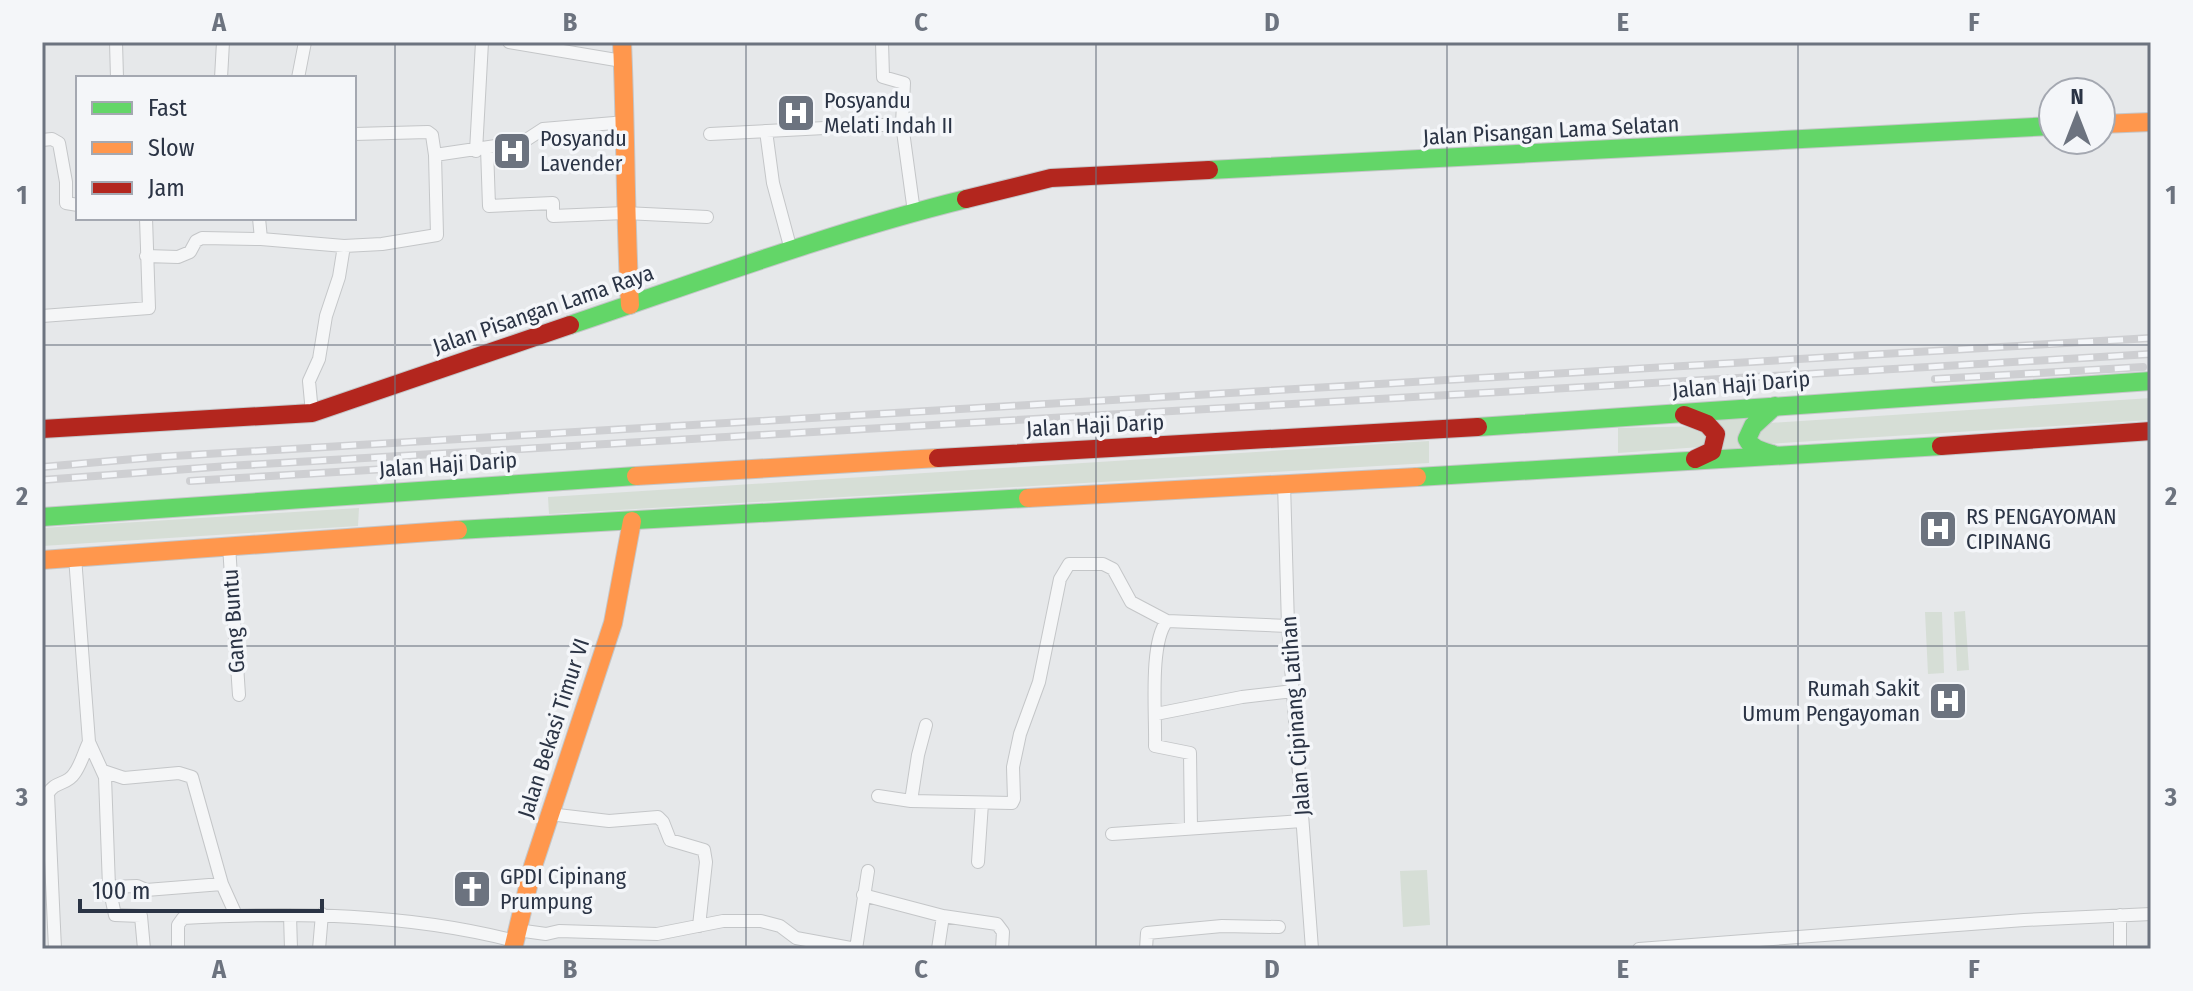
<svg xmlns="http://www.w3.org/2000/svg" width="2193" height="991" viewBox="0 0 2193 991" font-family="'Fira Sans Condensed',sans-serif">
	<style>
		.green { fill: #d6ded6 }
		.lines { fill: none; stroke-linecap: round; stroke-linejoin: round }
		.street-casing { stroke: #c4c6c8; stroke-width: 14 }
		.fast-casing { stroke: #c4c6c8; stroke-width: 20 }
		.slow-casing { stroke: #c4c6c8; stroke-width: 20 }
		.jam-casing { stroke: #c4c6c8; stroke-width: 20 }
		.street { stroke: #f5f6f7; stroke-width: 12 }
		.fast { stroke: #63d668; stroke-width: 18 }
		.slow { stroke: #ff974d; stroke-width: 18 }
		.jam { stroke: #b3261e; stroke-width: 18 }
		.rail-casing { stroke: #cecfd2; stroke-width: 8 }
		.rail { stroke: #f4f6f9; stroke-width: 5; stroke-dasharray: 15; stroke-linecap: butt }
		.grid { fill: none; stroke: #6c737f; stroke-width: 2; stroke-opacity: 0.55 }
		.labels { text-anchor: middle; stroke-width: 7; stroke-linejoin: round; paint-order: stroke }
		.poi-label { font-size: 22px; fill: #2b3445; stroke: #f4f6f9; text-anchor: start }
		.street-label { font-size: 22px; fill: #2b3445; stroke: #f4f6f9 }
		.neatline { fill: none; stroke: #6c737f; stroke-width: 3 }
		.grid-label { font-size: 26px; text-anchor: middle; font-weight: bold; fill: #6c737f }
	</style>
	<rect width="100%" height="100%" fill="#e6e8ea"/>
	<path class="green" d="M2151,398v22l-399,25 3,4 -66,13 25,-16 -96,7v-25l88,-2 -26,-13 95,-7 -21,18z
		M1429,441v22l-880,51 -1,-17z
		M359,508l-1,18 -316,20v-18z
		M1965,611l4,59 -12,1 -3,-59z
		M1925,612h17l2,61 -16,1z
		M1427,870l3,55 -27,2 -3,-56z"/>
	<g class="lines">
		<defs>
			<path id="street" d="M116,42l1,36
				M509,42l113,19
				M882,42l1,35 21,6 -2,41 12,88
				M221,78l2,-36
				M298,78l7,-36
				M766,131l7,52 18,67
				M710,134l192,-10
				M42,140l10,-1 7,4 7,39v21l12,2
				M487,148l2,58 64,-3v13l72,-3 82,4
				M476,151l6,-109
				M435,155l88,-13 20,-13 83,-7
				M259,218l2,21 83,7 38,-2 55,-9 -2,-80 -3,-20 -4,-3 -74,2
				M146,256l32,1 12,-5 6,-11 6,-3 59,1
				M42,316l107,-8 -3,-90
				M312,413l-3,-32 10,-22 7,-43 13,-39 5,-31
				M1284,483l4,143 24,323
				M229,546l10,149
				M75,557l14,185 16,35 4,110 6,28 26,1 3,33
				M1167,621c-18,22 -11,94 -12,125l35,7 1,75
				M1156,714l86,-17 51,-6
				M103,771l21,7 55,-5 13,4 30,107 14,31
				M878,796l33,5 101,2 2,-4 -1,-32 7,-33 19,-52 21,-103 9,-15h34l10,5 18,33 36,19 121,5
				M911,801l7,-46 8,-30
				M549,814l60,7 49,-4 5,5 7,18 34,10 2,12 -7,64
				M1112,834l190,-13
				M978,862l4,-59
				M109,887l28,-1 9,4 76,-6
				M863,895l80,21 54,8 6,8 -1,17
				M290,915l1,34
				M517,930l29,4 13,-3 98,3 66,-13h38l19,5 16,12 60,11
				M55,949l-7,-155c6,-13 19,-9 26,-20 7,-9 10,-22 15,-32
				M178,949v-24l5,-7c112,-6 223,-5 332,23
				M319,949l3,-35
				M856,949l12,-78
				M938,949l5,-33
				M1146,949l1,-16 75,-7 57,1
				M1639,949l385,-29 127,-6
				M2120,949v-34"/>
			<path id="fast" d="M1209,170l844,-44
				M570,325c131,-44 262,-93 396,-126
				M1478,427l673,-46
				M1772,454c-11,-3 -20,-5 -25,-15l6,-13 22,-20
				M1417,477l524,-31
				M42,517l594,-41
				M458,530l570,-32"/>
			<path id="slow" d="M622,42c4,88 3,175 8,263
				M2101,124l50,-2
				M636,476l302,-18
				M1028,498l389,-21
				M42,560l416,-30
				M513,949l20,-83 80,-243 19,-102"/>
			<path id="jam" d="M966,199l85,-21 158,-8
				M1684,415l23,9 9,10 -4,17 -17,8
				M42,429l270,-16 258,-88
				M1941,446l210,-15
				M938,458l540,-31"/>
		</defs>
		<use href="#street" class="street-casing"/>
		<use href="#fast" class="fast-casing"/>
		<use href="#slow" class="slow-casing"/>
		<use href="#jam" class="jam-casing"/>
		<use href="#street" class="street"/>
		<use href="#fast" class="fast"/>
		<use href="#slow" class="slow"/>
		<use href="#jam" class="jam"/>
		<defs>
			<path id="rail" d="M1935,379l208,-12
				M42,467l115,-10 1994,-119
				M42,480l186,-14 1923,-112
				M190,481l196,-12"/>
		</defs>
		<use href="#rail" class="rail-casing"/>
		<use href="#rail" class="rail"/>
	</g>
	<path class="grid" d="M395,42v907M746,42v907M1096,42v907M1447,42v907M1798,42v907M42,345h2109M42,646h2109"/>
	<defs>
		<symbol id="hospital-square" viewBox="-11 -11 22 22"><rect x="-9" y="-9" width="18" height="18" rx="4" fill="#6c737f" stroke="#f4f6f9"/><path d="M-5-5h3v3.5h4V-5h3V5h-3V1.5h-4V5h-3Z" fill="#fff"/></symbol>
		<symbol id="church-square" viewBox="-11 -11 22 22"><rect x="-9" y="-9" width="18" height="18" rx="4" fill="#6c737f" stroke="#f4f6f9"/><path d="M-1.2-6h2.4v3.5h3.3v2.4h-3.3V6h-2.4V-.1h-3.3v-2.4h3.3Z" fill="#fff"/></symbol>
	</defs>
	<g fill-rule="evenodd">
		<use href="#hospital-square" x="774" y="91" width="44" height="44"/>
		<use href="#hospital-square" x="490" y="129" width="44" height="44"/>
		<use href="#hospital-square" x="1916" y="507" width="44" height="44"/>
		<use href="#hospital-square" x="1926" y="679" width="44" height="44"/>
		<use href="#church-square" x="450" y="867" width="44" height="44"/>
	</g>
	<g class="labels">
		<g class="poi-label">
			<text x="824" y="108">Posyandu<tspan x="824" dy="25">Melati Indah II</tspan></text>
			<text x="540" y="146">Posyandu<tspan x="540" dy="25">Lavender</tspan></text>
			<text x="1966" y="524">RS PENGAYOMAN<tspan x="1966" dy="25">CIPINANG</tspan></text>
			<text x="1920" y="696" text-anchor="end">Rumah Sakit<tspan x="1920" dy="25">Umum Pengayoman</tspan></text>
			<text x="500" y="884">GPDI Cipinang<tspan x="500" dy="25">Prumpung</tspan></text>
		</g>
		<g class="street-label">
			<text transform="translate(1551 130) rotate(-3)" y="8">Jalan Pisangan Lama Selatan</text>
			<text transform="translate(543 309) rotate(-19)" y="8">Jalan Pisangan Lama Raya</text>
			<text transform="translate(1741 384) rotate(-5)" y="8">Jalan Haji Darip</text>
			<text transform="translate(1095 425) rotate(-3)" y="8">Jalan Haji Darip</text>
			<text transform="translate(448 464) rotate(-4)" y="8">Jalan Haji Darip</text>
			<text transform="translate(233 621) rotate(-94)" y="8">Gang Buntu</text>
			<text transform="translate(1295 716) rotate(-94)" y="8">Jalan Cipinang Latihan</text>
			<text transform="translate(553 728) rotate(-72)" y="8">Jalan Bekasi Timur VI</text>
		</g>
	</g>
	<rect width="2193" height="991" fill="none" stroke="#f4f6f9" stroke-width="88"/>
	<rect x="76" y="76" width="280" height="144" fill="#f4f6f9" stroke="#a4a8b1" stroke-width="2"/>
	<rect x="92" y="102" width="40" height="12" fill="#63d668" stroke="#a4a8b1" stroke-width="2"/>
	<text x="148" y="116" font-size="24" fill="#2b3445">Fast</text>
	<rect x="92" y="142" width="40" height="12" fill="#ff974d" stroke="#a4a8b1" stroke-width="2"/>
	<text x="148" y="156" font-size="24" fill="#2b3445">Slow</text>
	<rect x="92" y="182" width="40" height="12" fill="#b3261e" stroke="#a4a8b1" stroke-width="2"/>
	<text x="148" y="196" font-size="24" fill="#2b3445">Jam</text>
	<g transform="translate(2077 116)"><circle r="38" fill="#f4f6f9" stroke="#a4a8b1" stroke-width="2"/>
	<path d="M0-6L14 30L0 20L-14 30Z" fill="#6c737f"/>
	<text y="-12" font-size="22" font-weight="bold" text-anchor="middle" fill="#2b3445">N</text>
	</g>
	<path d="M80 899v12h242v-12" fill="none" stroke="#2b3445" stroke-width="4"/>
	<text x="92" y="899" font-size="24" fill="#2b3445" stroke="#f4f6f9" stroke-width="6" paint-order="stroke">100 m</text>
	<rect x="44" y="44" width="2105" height="903" class="neatline"/>
	<g class="grid-label">
		<text x="219" y="31">A</text>
		<text x="570" y="31">B</text>
		<text x="921" y="31">C</text>
		<text x="1272" y="31">D</text>
		<text x="1623" y="31">E</text>
		<text x="1974" y="31">F</text>
		<text x="22" y="204">1</text>
		<text x="2171" y="204">1</text>
		<text x="22" y="505">2</text>
		<text x="2171" y="505">2</text>
		<text x="22" y="806">3</text>
		<text x="2171" y="806">3</text>
		<text x="219" y="978">A</text>
		<text x="570" y="978">B</text>
		<text x="921" y="978">C</text>
		<text x="1272" y="978">D</text>
		<text x="1623" y="978">E</text>
		<text x="1974" y="978">F</text>
	</g>
</svg>
